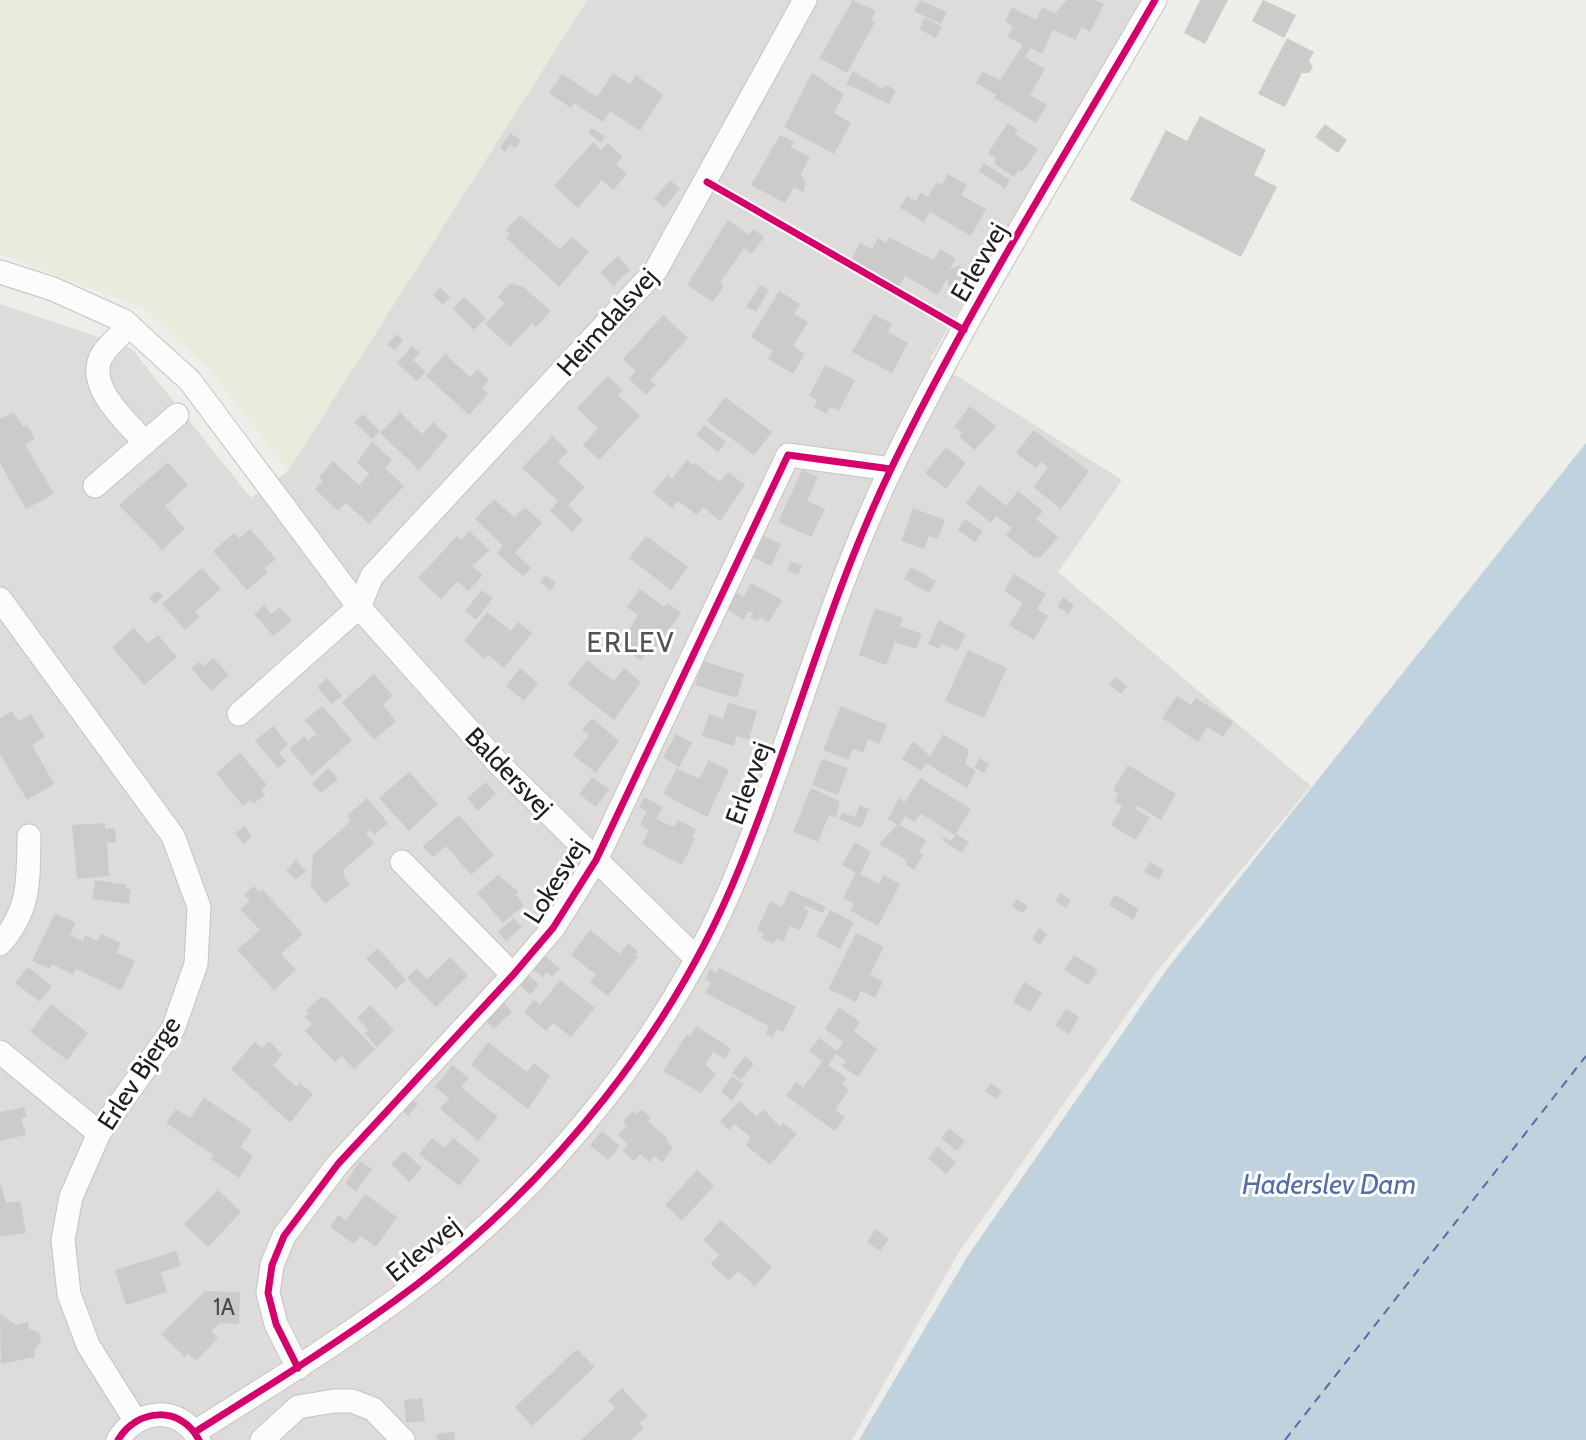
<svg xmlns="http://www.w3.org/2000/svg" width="1586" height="1440" viewBox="0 0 1586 1440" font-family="Cabin,sans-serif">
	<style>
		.residential { fill: #dddcda }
		.farmland { fill: #e9ecdd }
		.water { fill: #bfd2de }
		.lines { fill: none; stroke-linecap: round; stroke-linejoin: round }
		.ferry { stroke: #536da8; stroke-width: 2; stroke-dasharray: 9 7; stroke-linecap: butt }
		.building { fill: #cccbc9 }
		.minor-casing { stroke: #c3c3c1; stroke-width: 25 }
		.minor { stroke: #fcfcfc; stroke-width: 23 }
		.cycleway-casing { stroke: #fff; stroke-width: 11 }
		.cycleway { stroke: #d6006c; stroke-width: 7 }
		.labels { text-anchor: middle; stroke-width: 6; stroke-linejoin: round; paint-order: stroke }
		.number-label { font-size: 23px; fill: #4b4b4a }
		.street-label { font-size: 26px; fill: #202020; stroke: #fff }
		.neighbourhood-label { font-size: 28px; letter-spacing: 2px; fill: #535353; stroke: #fff }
		.water-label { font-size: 28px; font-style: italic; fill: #536da8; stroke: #fff }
	</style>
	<rect width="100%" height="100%" fill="#edede9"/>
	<path class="residential" d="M587,0h555l-212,359 192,121 -64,92 253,214 -150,180 -202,286 -107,188h-852v-1136l131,44 120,150 37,-27z"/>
	<path class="farmland" d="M0,0h587l-299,471 -80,-104 -67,-60 -141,-53z"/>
	<path class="water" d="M1586,443v997h-727l108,-183 200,-288z"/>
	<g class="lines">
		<path class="ferry" d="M1285,1440l301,-384"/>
	</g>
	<path class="building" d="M853,0l23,11 -5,9 4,2 -28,51 -28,-15z
		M920,0l27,12 -6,12 -27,-13z
		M1067,0h28l9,4 -14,28 -8,-5 -7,13 -22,-10 -11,24 -12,-6 -5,9 20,12 -15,26 17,10 -11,18 -42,-25 2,-3 -20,-12 7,-11 17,8 23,-35 -15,-8 5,-11 -8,-4 7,-15 24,13 6,-13 13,6z
		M1200,0h28l-23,44 -21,-11z
		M1263,0l33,15 -12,23 -32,-17z
		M925,18l17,9 -6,11 -17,-9z
		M1287,38l27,14 -5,9 4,6 -4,6h-7l-17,34 -27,-13z
		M853,71l30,18 3,-4 10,5 -7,14 -43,-20z
		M613,73l17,11 6,-9 27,20 -23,36 -30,-20 -7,11 -29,-19 -3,5 -22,-15 13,-19 35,23z
		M812,73l32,21 -10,19 17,10 -17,31 -50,-27z
		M1200,116l66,34 -12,25 23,12 -36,70 -111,-57 36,-70 21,11z
		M1008,123l10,7 -3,4 23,15 -16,23 -3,-2 -5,7 -20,-14 2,-4 -8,-6z
		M1325,124l22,16 -9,13 -23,-16z
		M591,128l14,8 -4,7 -13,-11z
		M510,133l11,7 -6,8 -5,-4 -5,8 -5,-4z
		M780,135l14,7 -3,5 19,10 -9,17 5,9 -3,9 -9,-5 -9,16 -34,-18z
		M593,142l8,8 7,-7 15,14 -7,7 11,10 -14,16 -11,-10 -24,28 -24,-22z
		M984,163l26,17 -5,9 -26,-18z
		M948,174l19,11 -6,10 25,14 -15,27 -41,-24 -6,10 -24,-14 7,-12 9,5 4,-8 8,4 9,-15 5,3z
		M670,180l10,9 -16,19 -10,-9z
		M520,215l40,34 12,-12 17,15 -30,35 -53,-49 4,-4 -4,-4z
		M728,220l21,15 4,-6 11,8 -12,17 -8,-6 -24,35 4,3 -11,16 -26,-17z
		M889,237l44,23 7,-11 16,9 -6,11 9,-3 7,4 3,9 -4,7 -9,4 -8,-5v-8l-10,18 -33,-19 -7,12 -48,-26 10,-19 12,6 6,-11 8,5z
		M618,256l12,14 -17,16 -12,-14z
		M510,283l13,4 28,24 -15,16 -4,-4 -22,24 -25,-23 20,-21 -7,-6z
		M760,285l9,5 -13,22 -10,-5z
		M440,287l10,10 -7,8 -10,-10z
		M779,291l21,13 -6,10 14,8 -15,24 12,8 -12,20 -25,-15 5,-8 -22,-14z
		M464,297l22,21 -12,12 -21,-21z
		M874,314l18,10 -4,8 20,11 -16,30 -40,-21z
		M663,315l25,23 -38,42 6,5 -10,10 -17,-16 7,-8 -13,-12z
		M397,334l6,7 -9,9 -7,-6z
		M412,346l8,7 -7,7 13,12 -9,9 -20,-18z
		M445,354l25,23 7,-8 12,11 -7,8 6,6 -19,21 -43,-39z
		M825,365l30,15 -16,31 -9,-4 -4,7 -12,-7 3,-7 -8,-4z
		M608,376l15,14 -5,5 22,21 -41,44 -16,-15 15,-17 -21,-20z
		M725,397l47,35 -18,23 -47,-34z
		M970,406l26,20 -21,24 -16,-13 3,-4 -8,-6z
		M14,412l9,15 4,-2 8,14 -10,5 29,50 -28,15 -26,-46v-44z
		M400,412l22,22 11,-12 15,14 -29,34 -39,-37z
		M363,414l17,17 -8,8 -18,-17z
		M704,425l22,17 -8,10 -22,-17z
		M1034,430l55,41 -28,38 -28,-22 15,-19 -7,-6 -5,6 -20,-15z
		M552,436l16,15 -10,11 27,25 -17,19 15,14 -11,12 -22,-21 8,-10 -36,-33z
		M372,441l20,19 -7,8 19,18 -35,38 -23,-21 -8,8 -23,-22 8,-8 -4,-4 14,-16 26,24 10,-11 -12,-11z
		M946,447l20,16 -20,26 -21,-16z
		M687,460l6,5 2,-2 25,19 8,-10 17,13 -25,36 -17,-14 -6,8 -19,-14 -6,7 -19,-15 14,-18 5,4z
		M168,462l20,23 -23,21 20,23 -23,21 -43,-45z
		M802,470l16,7 -11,24 18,8 -14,28 -33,-15z
		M980,485l26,21 12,-15 25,20 -7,8 22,18 -18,21 -3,-2 -2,2 -29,-23 6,-7 -16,-12 -5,7 -25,-20z
		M494,499l20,18 11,-10 17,16 -27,30 16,15 -8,8 -26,-23 6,-7 -28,-27z
		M913,508l32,12 -7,19 -9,-3 -5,13 -23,-8z
		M965,519l18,12 -8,11 -17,-12z
		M250,529l26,30 -11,9 3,4 -21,18 -34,-39 21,-18 5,6z
		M469,531l21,19 -18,16 11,9 -15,16 -11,-10 -16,18 -23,-21 39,-42 4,4z
		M762,535l19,9 -10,22 -19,-9z
		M646,536l42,31 -17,23 -42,-32z
		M791,561l11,5 -4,9 -11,-5z
		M911,567l25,14 -7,12 -25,-14z
		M202,568l19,21 -26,23 5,5 -15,13 -23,-26z
		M1014,574l32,20 -9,15 11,7 -14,24 -25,-15 14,-22 -19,-12z
		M546,575l10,8 -6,8 -10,-9z
		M751,583l31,17 -13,22 -9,-5 -2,4 -8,-4 3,-4 -4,-2 -5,9 -20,-12 9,-17 11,6z
		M640,589l24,18 4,-4 13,10 -32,43 -4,-2 -4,7 -21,-16 18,-30 -11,-8z
		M482,590l11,8 -17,22 -11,-9z
		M158,591l5,6 -9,7 -5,-7z
		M1063,597l11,8 -6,9 -11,-8z
		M264,605l7,9 9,-7 12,14 -19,15 -19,-22z
		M875,608l28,10 -3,8 22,8 -6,15 -21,-7 -9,23 -27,-10z
		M487,612l24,19 7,-9 14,11 -28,35 -16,-13 -3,4 -21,-18z
		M939,620l26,14 -7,17 -16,-7 -3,5 -11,-5z
		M134,628l13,15 11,-8 19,22 -33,28 -32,-38z
		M968,650l39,18 -23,50 -39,-17z
		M213,658l16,17 -18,16 -20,-23 8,-6 4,4z
		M587,660l27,21 10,-13 17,14 -27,38 -46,-36z
		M703,661l41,13 -7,24 -42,-13z
		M520,668l18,15 -14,18 -18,-15z
		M374,674l19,22 -10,9 13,16 -22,19 -32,-38z
		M1115,677l12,9 -6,8 -12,-9z
		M327,678l15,18 -10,8 -15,-17z
		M1177,696l14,9 5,-7 37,24 -10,15 -15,-10 -10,15 -36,-24z
		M728,703l29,8 -8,29 -12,-4 -3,10 -32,-10 7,-22 14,5z
		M322,706l30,34 -40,36 -23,-27 15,-13 4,5 9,-7 -12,-14z
		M841,706l46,19 -8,19 -11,-5 -5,14 -10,-4 -5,11 -25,-10z
		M12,711l6,10 13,-7 14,23 -13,8 22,39 -27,16 -27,-46v-36z
		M592,718l27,23 -23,32 -23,-18 16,-20 -7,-5z
		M273,726l15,18 -9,9 7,8 -8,7 -23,-27z
		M676,734l16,9 -13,24 -16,-10z
		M943,734l26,16 -4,14 11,7 -9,17 -41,-25 -5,8 -19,-12 11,-18 17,15z
		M240,753l27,32 -6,5 4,5 -12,9 -3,-4 -7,6 -27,-33z
		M980,758l9,6 -5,9 -10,-6z
		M822,759l26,9 -10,27 -26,-10z
		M709,760l20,10 -22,47 -44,-23 14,-26 22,11z
		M1128,765l48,29 -15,26 -25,-15 -1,4 15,8 -14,23 -25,-15 11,-19 -8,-4 5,-8 -6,-4z
		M329,768l9,11 -17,14 -9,-10z
		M409,772l29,32 -29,27 -30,-33z
		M592,777l17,12 -13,18 -17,-13z
		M920,778l51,31 -16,26 -35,-22 -5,9 -10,-6 -5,9 26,15 -7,12 4,3 -9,15 -8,-5 -1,-6 -26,-15 18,-19 -9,-6 11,-21 6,4z
		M486,782l10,12 -18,17 -11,-13z
		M811,788l29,13 -4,17 -7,-3 -11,27 -25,-10z
		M644,797l19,10 -7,12 18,8 4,-7 18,9 -4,9 3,1 -13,26 -40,-21 7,-14 -9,-5 7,-14 -8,-4z
		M367,798l21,25 -14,12 -4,-5 -4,4 8,9 -30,26v8l6,7 -25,20 -14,-17 2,-32 38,-34 -4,-5z
		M860,805l9,4 -8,19 -22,-9 3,-7 13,5z
		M459,815l35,40 -23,20 -25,-29 -13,11 -10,-11z
		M105,823v6l10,-1 1,14 -9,1 2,33 -32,3 -5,-54z
		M244,826l8,10 -8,8 -9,-10z
		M956,834l13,8 -7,11 -20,-13 2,-3 7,4z
		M855,842l16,10 -11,22 19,10 4,-9 17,9 -22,42 -27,-15 3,-7 -11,-6 13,-25 -14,-8z
		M296,860l10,11 -11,9 -9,-10z
		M1150,862l14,8 -5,10 -15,-8z
		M498,875l21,17 -3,3 8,10 -21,18 -26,-30z
		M95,880l31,5v4h5l-2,15 -37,-5z
		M254,886l5,6 3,-3 41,45 -22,20 15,16 -22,20 -37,-40 23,-20 -20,-21 10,-8 -6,-6z
		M790,890l36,17 -3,6 -18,-7 -1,2 5,3 -9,19 -10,-4 -7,16 -7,-3 -3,5 -12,-6 3,-5 -7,-3 13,-29 12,6z
		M1060,893l11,7 -5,8 -11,-7z
		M1115,895l24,14 -6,11 -24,-15z
		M1017,899l11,7 -5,7 -11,-6z
		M830,910l24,12 -14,27 -24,-13z
		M55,913l21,10 -6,12 13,6 2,-6 12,6 4,-7 20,9 -5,10 19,8 -14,29 -45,-21 -3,6 -21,-11 -2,5 -18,-8z
		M514,918l8,9 -16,14 -8,-9z
		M1039,928l8,6 -7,11 -8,-6z
		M590,930l30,24 8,-11 10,8 -3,4 3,2 -30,39 -18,-14 6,-7 -25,-20z
		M856,933l28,14 -14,28 13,6 -8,17 -14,-7 -5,11 -28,-13z
		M378,948l28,32 -10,9 -30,-30z
		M1074,955l24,15 -10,15 -24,-15z
		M545,956l15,13 -8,8 -5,-5 -4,5 -10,-7z
		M450,957l18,19 -32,31 -29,-29 10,-10 10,11z
		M28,967l24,19 -12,16 -25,-19z
		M719,968l77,39 -13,25 -6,-3 -4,8 -8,-3 4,-8 -64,-33 6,-10 -6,-4 5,-10 7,4z
		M528,975l11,9 -9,11 -10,-10z
		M560,980l35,28 -24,29 -18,-14 -7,8 -22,-19 10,-12 6,5z
		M1024,982l18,11 -12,19 -17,-10z
		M321,997l5,1 49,51 -21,20 -12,-13 -7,6 -30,-31 7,-7 -7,-7 4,-3 -3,-4z
		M504,1003l8,9 -18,17 -8,-8z
		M51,1004l37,29 -21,27 -37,-28z
		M370,1005l24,25 -17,17 -12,-14 3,-3 -11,-12z
		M839,1007l21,15 -6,9 23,18 -19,28 -16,-11 4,-5 -10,-7 -8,11 18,13 -4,6 7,6 -14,20 10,7 -10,14 -49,-35 10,-14 7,6 19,-27 -13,-10 10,-13 18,13 6,-9 -18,-13z
		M1066,1009l13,8 -10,17 -14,-8z
		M696,1026l35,23 -6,10 -12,-7 -8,12 11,10 -15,19 -38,-22 24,-37 3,2z
		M269,1041l13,13 -9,12 24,21 3,-4 13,11 -23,29 -59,-54 24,-27 7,6z
		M488,1042l39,30 7,-9 16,13 -22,33 -57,-44z
		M745,1056l9,8 -13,16 -9,-7z
		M452,1065l17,13 -8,9 37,30 -20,24 -38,-32 9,-11 -14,-11z
		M732,1076l12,8 -12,17 -11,-9z
		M991,1083l11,8 -6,8 -11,-8z
		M204,1098l48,32 -12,17 13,9 -14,22 -28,-19 2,-4 -47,-32 10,-14 14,9z
		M412,1099l6,5 -10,12 -6,-6z
		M739,1101l18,16 6,-8 17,18 3,-4 14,11 -27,31 -24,-20 5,-7 -16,-14 -6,6 -9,-8z
		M24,1107l3,10 -6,1 5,17 -26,6v-29z
		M641,1109l10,9 -3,4 19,15v4l6,6 -11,16 -7,-7 -6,6 -9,-8 -6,7 -12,-11 6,-6 -10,-9 9,-10 -4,-3 9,-10 4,2z
		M949,1128l16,13 -8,10 -16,-13z
		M602,1131l18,15 -12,14 -18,-15z
		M432,1138l13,10 8,-10 27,22 -21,26 -40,-32z
		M938,1147l18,15 -10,12 -18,-16z
		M404,1151l18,17 -13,14 -18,-18z
		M360,1161l12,8 -16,23 -11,-9z
		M697,1170l17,16 -32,35 -17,-16z
		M0,1181l6,22 14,-2 6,32 -26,4z
		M218,1190l23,22 -33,35 -24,-23z
		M365,1194l32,23 -21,30 -16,-11 -6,8 -24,-17 8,-12 8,5z
		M721,1220l51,47 -17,19 -17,-15 -9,10 -19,-17 9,-9 -16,-15z
		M876,1229l13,10 -9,12 -13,-9z
		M176,1251l5,15 -20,6 6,20 -41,13 -11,-35z
		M205,1291l35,1 -1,32 -20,-1 -8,8 7,7 -22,23 -8,-8 -3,4 -24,-23z
		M0,1314l16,11 12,-3 1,7 10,3 2,10 -7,8 1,7 -34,7z
		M577,1349l18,18 -63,59 -17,-19z
		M622,1388l26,28 -9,7 5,5 -13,12h-50l34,-32 -7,-7z
		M422,1398l3,23 -19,2 -2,-23z
		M455,1432v8h-18l-1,-6z"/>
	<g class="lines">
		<defs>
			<path id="minor" d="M0,272l53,17 71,32 66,60 169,226 139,156 199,196
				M129,325c-8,10 -24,22 -29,34 -12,31 28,63 45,84
				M95,486l82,-71
				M0,599l173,237 26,71 -3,57 -23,65 -74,104 -28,64 -8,43 6,54 19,51 47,75
				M239,714l120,-107 13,-31 284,-306 149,-270
				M402,862l111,113
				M0,944c31,-35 28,-64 29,-108
				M0,1052l99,81
				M298,1368l-22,-44 -8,-31 4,-28 12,-29 54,-72 175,-189 40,-47 43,-68 192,-405 103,14
				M195,1432c75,-47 151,-94 221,-147 139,-107 257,-253 323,-416 54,-131 89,-269 151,-398 78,-162 175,-315 265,-471
				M118,1440c19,-32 63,-35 81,0
				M262,1440l36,-33 36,-6h18l21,8 30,31"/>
		</defs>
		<use href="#minor" class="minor-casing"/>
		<use href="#minor" class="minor"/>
		<defs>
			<path id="cycleway" d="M707,182l257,148
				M298,1368l-22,-44 -8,-31 4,-28 12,-29 54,-72 175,-189 40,-47 43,-68 192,-405 103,14
				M195,1432c75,-47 151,-94 221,-147 139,-107 257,-253 323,-416 54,-131 89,-269 151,-398 78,-162 175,-315 265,-471
				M118,1440c19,-32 63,-35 81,0"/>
		</defs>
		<use href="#cycleway" class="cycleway-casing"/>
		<use href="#cycleway" class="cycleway"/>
	</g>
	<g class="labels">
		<g class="number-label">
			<text x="224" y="1315">1A</text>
		</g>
		<g class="street-label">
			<text transform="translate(979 262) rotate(-60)" y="9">Erlevvej</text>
			<text transform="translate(607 322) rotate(-48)" y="9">Heimdalsvej</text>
			<text transform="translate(509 772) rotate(46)" y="9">Baldersvej</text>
			<text transform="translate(748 783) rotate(-70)" y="9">Erlevvej</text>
			<text transform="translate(555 881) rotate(-58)" y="9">Lokesvej</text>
			<text transform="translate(139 1073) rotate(-57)" y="9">Erlev Bjerge</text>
			<text transform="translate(423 1249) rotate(-39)" y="9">Erlevvej</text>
		</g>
		<g class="neighbourhood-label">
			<text x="631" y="652">ERLEV</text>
		</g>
		<g class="water-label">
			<text x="1329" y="1194">Haderslev Dam</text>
		</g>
	</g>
</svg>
